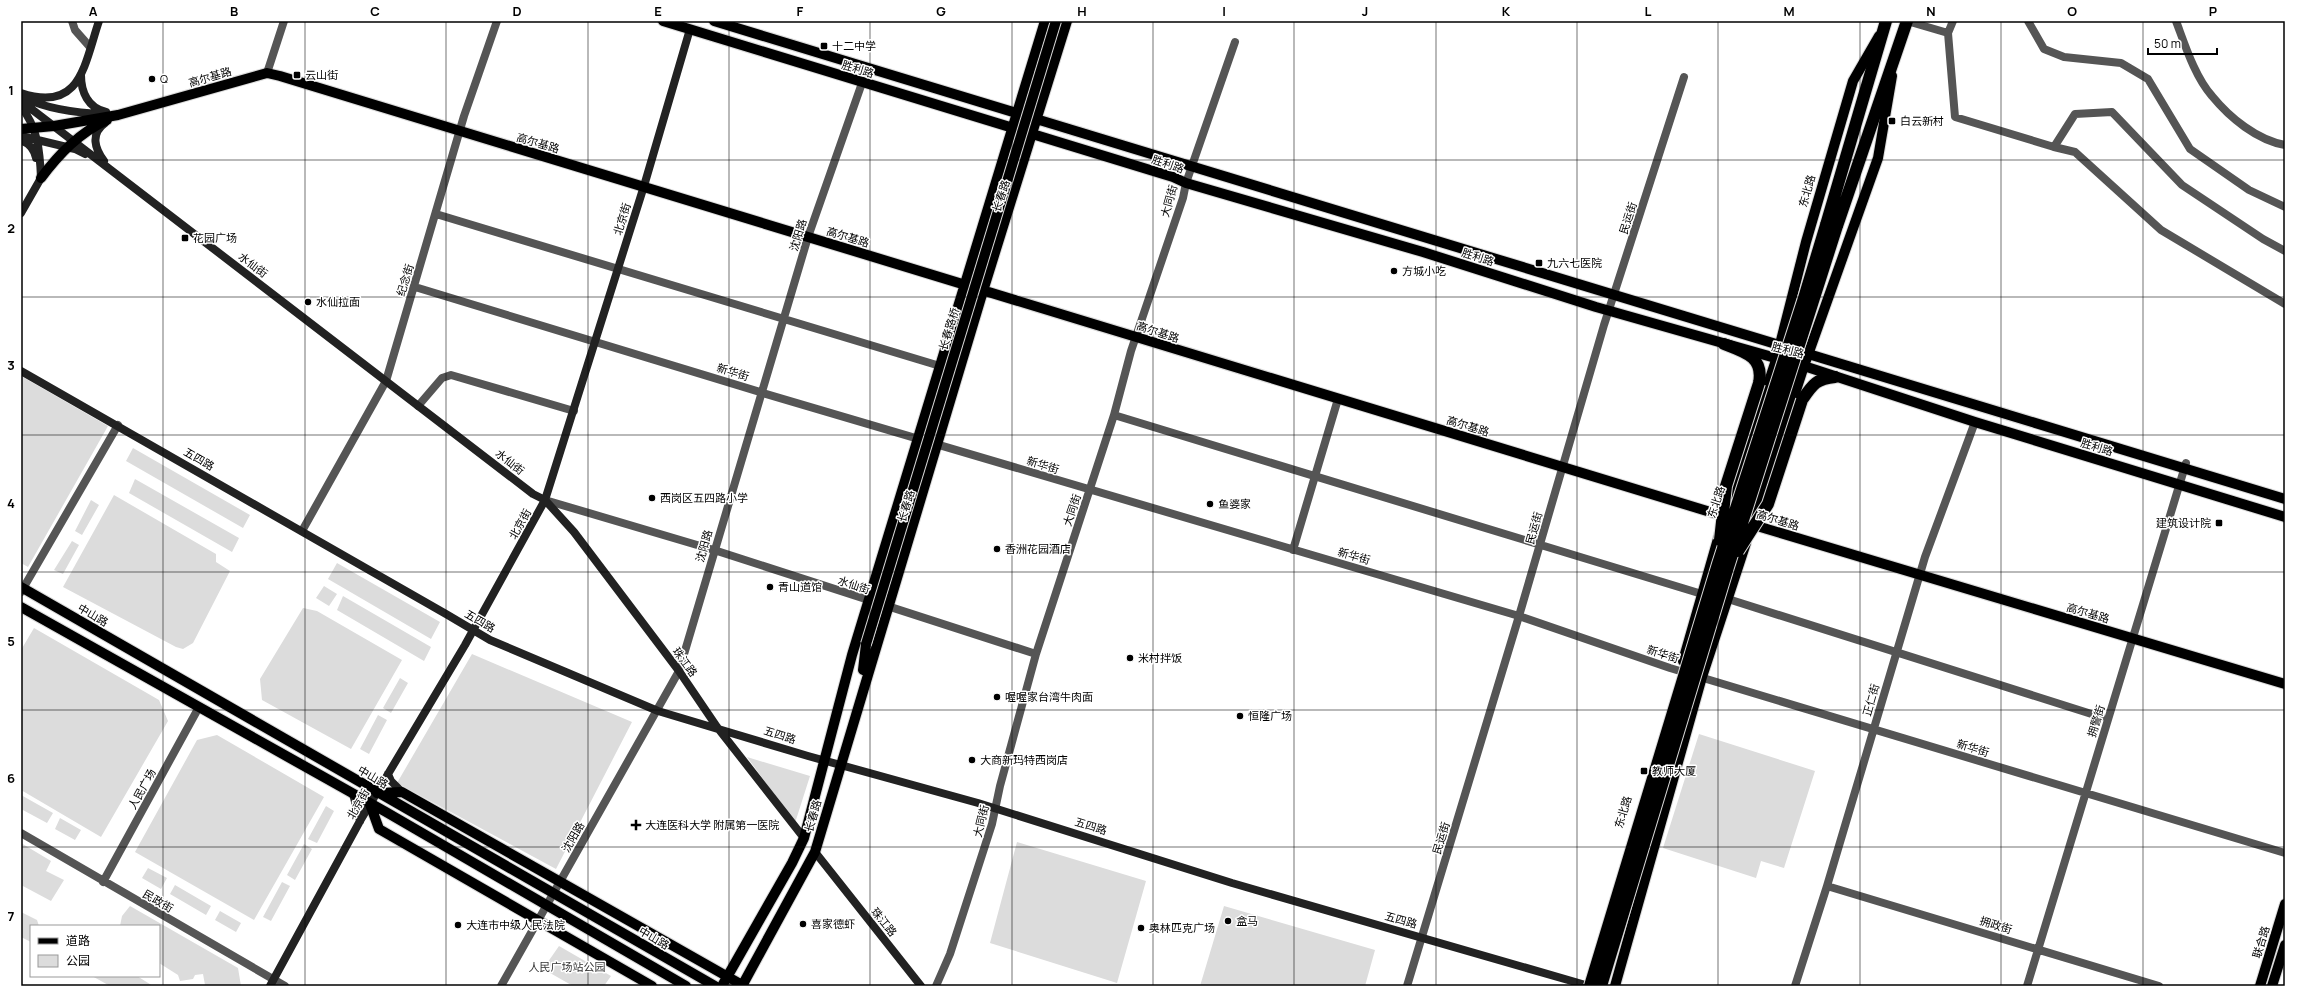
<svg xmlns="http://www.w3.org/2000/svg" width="2306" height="1007" viewBox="0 0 2306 1007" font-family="Manrope,'Noto Sans SC',sans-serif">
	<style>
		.green { fill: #dcdcdc }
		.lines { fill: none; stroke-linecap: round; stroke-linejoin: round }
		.primary-casing { stroke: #dbdbdb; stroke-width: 12 }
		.highway-casing { stroke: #dbdbdb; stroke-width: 14 }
		.street { stroke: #555; stroke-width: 8 }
		.secondary { stroke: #222; stroke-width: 8 }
		.primary { stroke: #000; stroke-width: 10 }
		.highway { stroke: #000; stroke-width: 12 }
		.primary-bridge-casing { stroke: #dbdbdb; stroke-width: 12; stroke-linecap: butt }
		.highway-bridge-casing { stroke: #dbdbdb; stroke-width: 14; stroke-linecap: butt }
		.primary-bridge { stroke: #000; stroke-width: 10 }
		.highway-bridge { stroke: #000; stroke-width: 12 }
		.grid { fill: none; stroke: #000; stroke-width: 1; stroke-opacity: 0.55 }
		.poi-dot { fill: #000; stroke: #fff; stroke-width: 1.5 }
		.labels { text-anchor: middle; stroke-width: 3; stroke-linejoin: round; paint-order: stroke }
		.poi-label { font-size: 11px; fill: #000; stroke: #fff; text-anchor: start }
		.street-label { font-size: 11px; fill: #000; stroke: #fff }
		.park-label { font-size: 11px; fill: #333; stroke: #fff }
		.neatline { fill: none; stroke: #000; stroke-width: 1.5 }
		.grid-label { font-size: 13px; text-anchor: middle; font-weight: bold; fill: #000 }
	</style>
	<rect width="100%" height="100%" fill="#fff"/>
	<path class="green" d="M21,376l87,50 -80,141 -7,-4z
		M133,448l117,67 -7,13 -117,-67z
		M135,479l104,59 -7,14 -103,-59z
		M114,495l102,59v8l14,9 -37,72 -10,6 -7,-2 -113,-60z
		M91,500l8,5 -17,30 -7,-4z
		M72,541l7,4 -16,29 -9,-4z
		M337,563l103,59 -9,17 -103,-60z
		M324,586l13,8 -8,12 -13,-8z
		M343,596l88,51 -7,14 -87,-51z
		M303,608l14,3 85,49 -51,89 -89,-49 -2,-21z
		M34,628l125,72 9,21 -67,116 -80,-47v-140z
		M472,654l160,68 -76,147 -159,-86z
		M400,678l8,5 -17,30 -8,-5z
		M378,715l9,5 -18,34 -9,-5z
		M1699,734l116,37 -31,97 -23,-7 -5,17 -93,-30z
		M217,735l107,62 -70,123 -119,-68 62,-112z
		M747,757l63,19 -15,47z
		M21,795l32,18 -6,10 -26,-14z
		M326,806l8,5 -17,32 -9,-4z
		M60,818l21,12 -6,10 -20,-11z
		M1017,842l129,39 -29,102 -127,-40z
		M21,843l30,18 -5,10 18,9 -13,21 -30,-16z
		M304,844l8,5 -17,31 -8,-5z
		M148,868l19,10 -6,11 -19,-11z
		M282,882l8,4 -19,35 -8,-4z
		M175,885l36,21 -5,9 -36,-21z
		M130,906l108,62 3,18h-38l2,-1 -2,-11 -8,1 -2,4 -13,2 -2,-6 -19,-12v-37h-39l2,-10z
		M1224,906l151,44 -10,36h-165z
		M220,911l21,12 -5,9 -21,-12z
		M21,912l16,8 2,6h-8v16l-10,-5z
		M559,946l52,30 -7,10h-31l-30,-17z
		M92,976h45l16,10h-43z"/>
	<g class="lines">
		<defs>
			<path id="primary" d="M663,21l510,156 13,6 237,69 173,55 208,59 171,56 310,95
				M714,21l1571,478
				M21,129l33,-3 64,-11 149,-42 13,3 1450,442
				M41,178c18,-24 38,-45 66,-58
				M1727,509l49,-149 30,-118 47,-161 26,-45
				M1753,522l51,-156 74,-208 14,-82
				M1747,523l538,161
				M21,587l694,399
				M21,607l365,205 300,174
				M1683,661l37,-129
				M863,670l3,-26
				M377,793l25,-1 342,194
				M370,804l9,25 273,157
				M722,986l70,-123 12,-25 48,-183 193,-634
				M742,986l73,-134 168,-561 84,-270
				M1615,986l87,-309 44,-134
				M2260,986l25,-82
				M2272,986l13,-41"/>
			<path id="highway" d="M1826,225l60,-204
				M1837,226l70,-205
				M1724,344c21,8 40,13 35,39
				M1802,400c11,-16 14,-21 33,-23"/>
		</defs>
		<use href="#primary" class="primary-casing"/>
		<use href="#highway" class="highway-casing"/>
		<path class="street" d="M72,21l3,9 15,17
			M1907,21l41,12 5,-12
			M2028,21l16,28 20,8 57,6 27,16 42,70 59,41 36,17
			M2176,21c9,24 19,56 36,75 18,22 45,44 73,49
			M1948,33l7,84 99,30 21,-33 37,-2 70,73 81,54 22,12
			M267,73l17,-52
			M2054,147l21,5 86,78 124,74
			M436,214l504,152
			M415,287l348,106 756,223 151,52 615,185
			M418,406l24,-28 9,-3 123,36
			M1114,415l588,179
			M545,500l169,50 322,104
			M302,531l84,-150 78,-265 33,-95
			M1293,550l45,-151
			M21,592l97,-167
			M1728,599l373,118
			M21,833l264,153
			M103,882l96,-175
			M1827,886l332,100
			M501,986l178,-315 129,-434 54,-154
			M936,986l14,-32 42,-130 8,-38 36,-132 78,-239 17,-64 52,-153 3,-15 49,-141
			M1407,986l112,-370 85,-291 80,-248
			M1795,986l32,-100 98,-329 50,-135
			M2027,986l159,-523"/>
		<path class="secondary" d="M81,75c0,17 7,33 25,37
			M21,93c60,20 63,-28 78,-72
			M25,98c24,12 53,15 80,16
			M21,101l512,393 12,6 29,32 105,139 38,56 87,111
			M21,107c17,20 19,46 20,71
			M21,136l54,13 10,5
			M21,140c9,4 13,9 15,18
			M104,161c-9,-12 -14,-27 1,-38
			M21,213l20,-35
			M21,371l425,243 44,26 168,71 150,45 170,47 254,80 357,103
			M388,774l3,7 11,11
			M353,794l7,27
			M815,852l106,134
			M270,986l90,-165 105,-176 80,-145 99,-314 46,-157"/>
		<use href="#primary" class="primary"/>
		<use href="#highway" class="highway"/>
		<defs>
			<path id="primary-bridge" d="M866,644l190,-623"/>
			<path id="highway-bridge" d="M1720,540l6,-54 33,-103
				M1738,551l30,-47 34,-104
				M1590,986l128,-422 86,-266 22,-73
				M1601,986l127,-419 109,-341"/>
		</defs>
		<use href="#primary-bridge" class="primary-bridge-casing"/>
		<use href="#highway-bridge" class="highway-bridge-casing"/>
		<use href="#primary-bridge" class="primary-bridge"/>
		<use href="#highway-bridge" class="highway-bridge"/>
	</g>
	<path class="grid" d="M163,21v965M305,21v965M446,21v965M588,21v965M729,21v965M870,21v965M1012,21v965M1153,21v965M1294,21v965M1436,21v965M1577,21v965M1718,21v965M1860,21v965M2001,21v965M2143,21v965M21,160h2264M21,297h2264M21,435h2264M21,572h2264M21,710h2264M21,847h2264"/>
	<g class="poi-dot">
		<rect x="820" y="42" width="8" height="8" rx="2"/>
		<rect x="293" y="71" width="8" height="8" rx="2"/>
		<circle cx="152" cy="79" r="4"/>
		<rect x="1888" y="117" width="8" height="8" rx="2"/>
		<rect x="181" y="234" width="8" height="8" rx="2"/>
		<rect x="1535" y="259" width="8" height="8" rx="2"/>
		<circle cx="1394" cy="271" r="4"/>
		<circle cx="308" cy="302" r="4"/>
		<circle cx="652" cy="498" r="4"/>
		<circle cx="1210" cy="504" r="4"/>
		<rect x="2215" y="519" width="8" height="8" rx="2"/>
		<circle cx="997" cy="549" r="4"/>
		<circle cx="770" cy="587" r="4"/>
		<circle cx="1130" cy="658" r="4"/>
		<circle cx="997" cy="697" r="4"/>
		<circle cx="1240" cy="716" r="4"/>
		<circle cx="972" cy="760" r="4"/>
		<rect x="1640" y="767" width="8" height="8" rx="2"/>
		<path d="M634 819h4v4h4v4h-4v4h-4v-4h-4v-4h4z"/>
		<circle cx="1228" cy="921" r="4"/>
		<circle cx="803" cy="924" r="4"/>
		<circle cx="458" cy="925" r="4"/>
		<circle cx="1141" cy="928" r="4"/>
	</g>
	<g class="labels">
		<g class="poi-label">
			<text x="832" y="50">十二中学</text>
			<text x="305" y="79">云山街</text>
			<text x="160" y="83">Q</text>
			<text x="1900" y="125">白云新村</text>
			<text x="193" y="242">花园广场</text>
			<text x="1547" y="267">九六七医院</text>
			<text x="1402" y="275">方城小吃</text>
			<text x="316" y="306">水仙拉面</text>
			<text x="660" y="502">西岗区五四路小学</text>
			<text x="1218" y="508">鱼婆家</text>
			<text x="2211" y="527" text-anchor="end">建筑设计院</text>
			<text x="1005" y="553">香洲花园酒店</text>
			<text x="778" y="591">青山道馆</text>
			<text x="1138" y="662">米村拌饭</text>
			<text x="1005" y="701">喔喔家台湾牛肉面</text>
			<text x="1248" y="720">恒隆广场</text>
			<text x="980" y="764">大商新玛特西岗店</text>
			<text x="1652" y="775">教师大厦</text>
			<text x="645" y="829">大连医科大学 附属第一医院</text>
			<text x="1236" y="925">盒马</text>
			<text x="811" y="928">喜家德虾</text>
			<text x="466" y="929">大连市中级人民法院</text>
			<text x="1149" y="932">奥林匹克广场</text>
		</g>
		<g class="street-label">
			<text transform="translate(858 69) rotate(17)" y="4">胜利路</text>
			<text transform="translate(210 77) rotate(-16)" y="4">高尔基路</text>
			<text transform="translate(538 143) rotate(16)" y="4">高尔基路</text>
			<text transform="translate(1168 164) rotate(19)" y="4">胜利路</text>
			<text transform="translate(1807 191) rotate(-74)" y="4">东北路</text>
			<text transform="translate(1001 196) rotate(-72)" y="4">长春路</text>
			<text transform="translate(1169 201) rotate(-74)" y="4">大同街</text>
			<text transform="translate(1628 218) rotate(-72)" y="4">民运街</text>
			<text transform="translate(622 219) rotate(-73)" y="4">北京街</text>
			<text transform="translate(798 235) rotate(-73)" y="4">沈阳路</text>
			<text transform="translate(848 237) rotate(17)" y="4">高尔基路</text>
			<text transform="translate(1478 257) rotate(18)" y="4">胜利路</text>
			<text transform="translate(253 265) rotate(37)" y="4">水仙街</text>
			<text transform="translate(405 280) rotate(-73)" y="4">纪念街</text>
			<text transform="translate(949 329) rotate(-73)" y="4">长春路桥</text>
			<text transform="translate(1158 332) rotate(18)" y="4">高尔基路</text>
			<text transform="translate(1788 350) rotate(14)" y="4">胜利路</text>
			<text transform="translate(733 372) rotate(17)" y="4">新华街</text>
			<text transform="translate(1468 426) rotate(17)" y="4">高尔基路</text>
			<text transform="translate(2097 447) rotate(17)" y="4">胜利路</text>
			<text transform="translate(199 459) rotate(30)" y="4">五四路</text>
			<text transform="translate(510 462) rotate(38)" y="4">水仙街</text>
			<text transform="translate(1043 465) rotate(17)" y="4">新华街</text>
			<text transform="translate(1716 502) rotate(-72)" y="4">东北路</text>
			<text transform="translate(906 506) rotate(-73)" y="4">长春路</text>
			<text transform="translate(1072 510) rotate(-71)" y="4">大同街</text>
			<text transform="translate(1778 520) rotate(17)" y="4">高尔基路</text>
			<text transform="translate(520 524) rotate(-61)" y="4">北京街</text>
			<text transform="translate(1534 528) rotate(-74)" y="4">民运街</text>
			<text transform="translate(704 546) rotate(-74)" y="4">沈阳路</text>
			<text transform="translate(1354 556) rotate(16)" y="4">新华街</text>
			<text transform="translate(854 585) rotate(18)" y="4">水仙街</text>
			<text transform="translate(2088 613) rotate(16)" y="4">高尔基路</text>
			<text transform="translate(93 615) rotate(30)" y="4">中山路</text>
			<text transform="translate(480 621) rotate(30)" y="4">五四路</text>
			<text transform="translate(1663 654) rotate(18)" y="4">新华街</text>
			<text transform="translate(685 662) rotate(54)" y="4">珠江路</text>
			<text transform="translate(1871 700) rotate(-74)" y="4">正仁街</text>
			<text transform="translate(2096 721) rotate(-73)" y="4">拥警街</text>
			<text transform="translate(780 735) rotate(18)" y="4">五四路</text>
			<text transform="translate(1973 748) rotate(17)" y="4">新华街</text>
			<text transform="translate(373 777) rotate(30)" y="4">中山路</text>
			<text transform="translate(142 789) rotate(-61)" y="4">人民广场</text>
			<text transform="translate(358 804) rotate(-60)" y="4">北京街</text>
			<text transform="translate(1623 812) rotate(-73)" y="4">东北路</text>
			<text transform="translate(813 816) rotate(-74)" y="4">长春路</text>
			<text transform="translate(981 821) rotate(-76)" y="4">大同街</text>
			<text transform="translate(1091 826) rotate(17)" y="4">五四路</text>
			<text transform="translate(573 837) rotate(-60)" y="4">沈阳路</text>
			<text transform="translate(1441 838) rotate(-73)" y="4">民运街</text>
			<text transform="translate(158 901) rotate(30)" y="4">民政街</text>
			<text transform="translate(1401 920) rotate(16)" y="4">五四路</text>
			<text transform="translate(884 922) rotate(51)" y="4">珠江路</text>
			<text transform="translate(1996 925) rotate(17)" y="4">拥政街</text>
			<text transform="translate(654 938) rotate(30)" y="4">中山路</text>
			<text transform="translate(2261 942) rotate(-73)" y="4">联合路</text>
		</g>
		<g class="park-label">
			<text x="567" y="971">人民广场站公园</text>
		</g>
	</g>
	<rect width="2306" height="1007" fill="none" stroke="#ffffff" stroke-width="44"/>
	<rect x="30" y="925" width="130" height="52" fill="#ffffff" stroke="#999999"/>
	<rect x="38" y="938" width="20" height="6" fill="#000000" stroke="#999999"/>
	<text x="66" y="945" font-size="12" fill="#000000">道路</text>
	<rect x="38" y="955" width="20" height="12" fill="#dcdcdc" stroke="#999999"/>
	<text x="66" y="965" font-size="12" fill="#000000">公园</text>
	<path d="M2148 48v6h69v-6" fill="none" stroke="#000000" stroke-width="2"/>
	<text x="2154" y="48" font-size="12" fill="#000000" stroke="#ffffff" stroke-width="3" paint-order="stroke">50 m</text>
	<rect x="22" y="22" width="2262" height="963" class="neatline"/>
	<g class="grid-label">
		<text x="93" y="16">A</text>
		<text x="234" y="16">B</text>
		<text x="375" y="16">C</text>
		<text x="517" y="16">D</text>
		<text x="658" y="16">E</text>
		<text x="800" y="16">F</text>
		<text x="941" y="16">G</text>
		<text x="1082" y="16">H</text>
		<text x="1224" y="16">I</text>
		<text x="1365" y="16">J</text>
		<text x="1506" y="16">K</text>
		<text x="1648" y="16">L</text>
		<text x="1789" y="16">M</text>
		<text x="1931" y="16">N</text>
		<text x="2072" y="16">O</text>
		<text x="2213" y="16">P</text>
		<text x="11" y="95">1</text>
		<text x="11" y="233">2</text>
		<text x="11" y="370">3</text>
		<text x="11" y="508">4</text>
		<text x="11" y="646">5</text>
		<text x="11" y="783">6</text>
		<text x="11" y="921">7</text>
	</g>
</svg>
